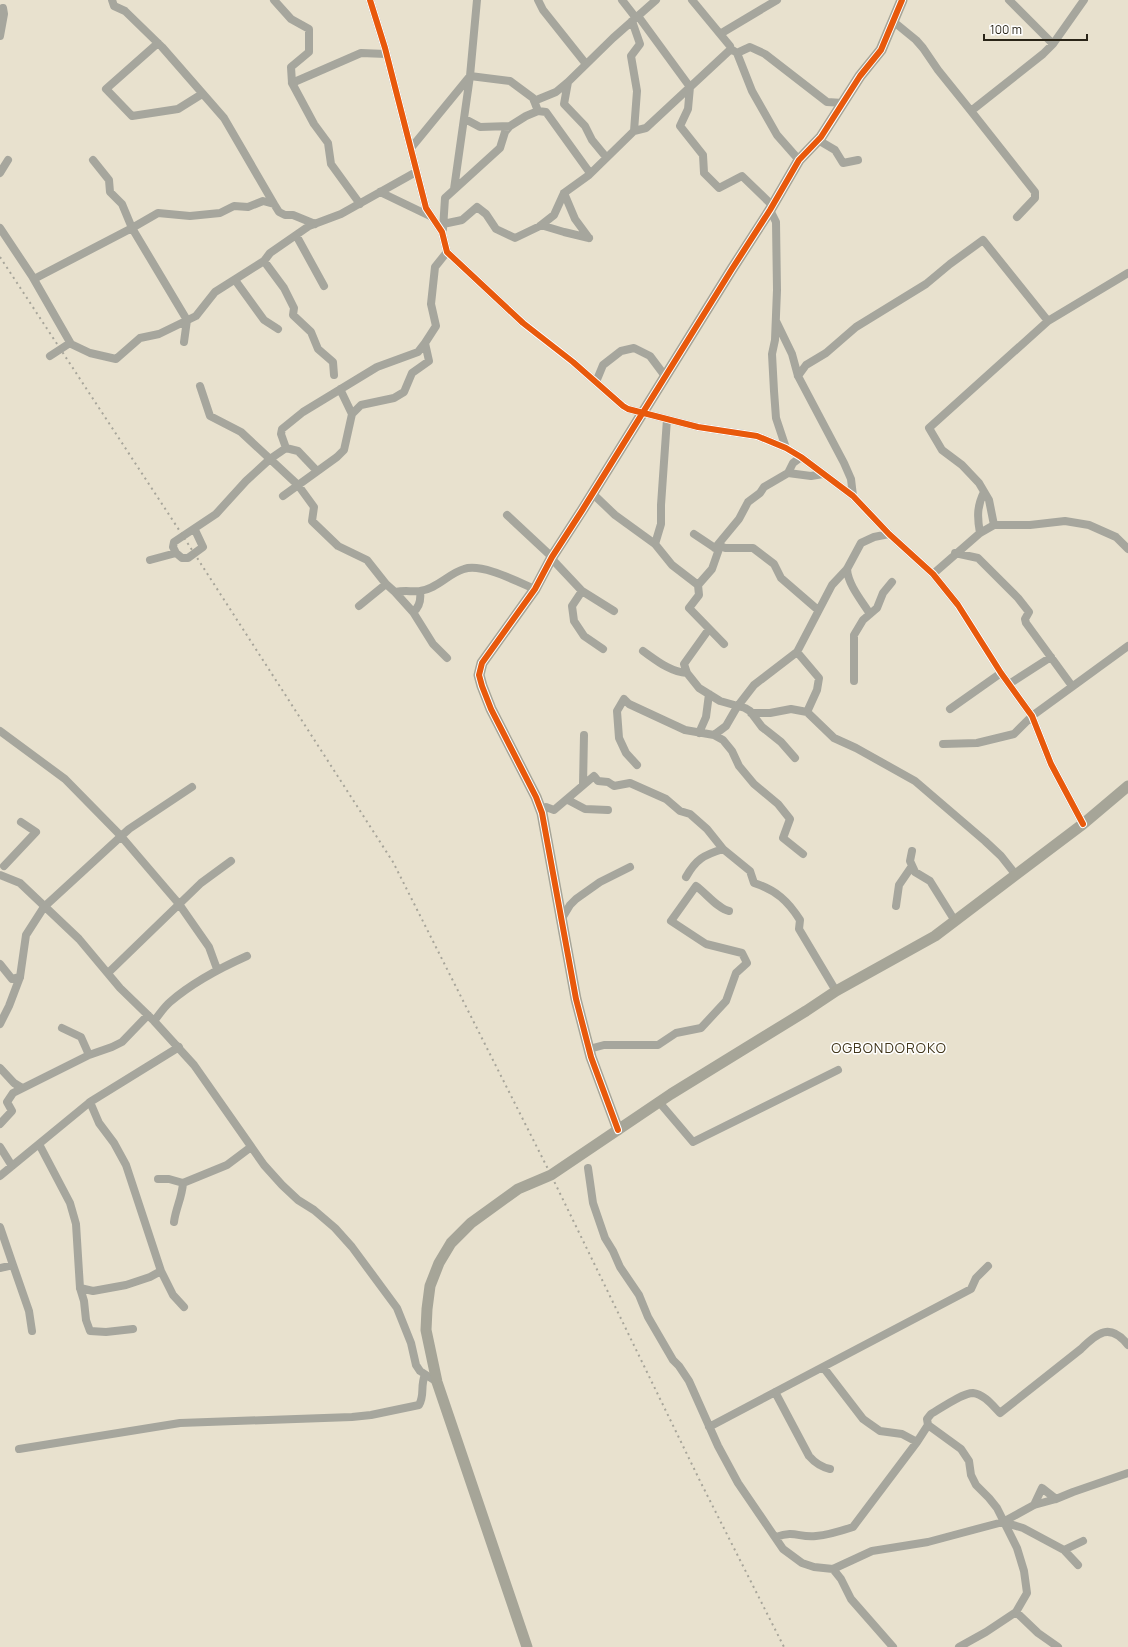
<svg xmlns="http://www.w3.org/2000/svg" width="1128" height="1647" viewBox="0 0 1128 1647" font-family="Manrope,sans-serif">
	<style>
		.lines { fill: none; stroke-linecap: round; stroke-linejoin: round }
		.street { stroke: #a6a69d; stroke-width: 8 }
		.secondary { stroke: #a6a598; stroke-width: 11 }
		.rail { stroke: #a7a59a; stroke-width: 2; stroke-dasharray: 2 4; stroke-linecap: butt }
		.cycleway-casing { stroke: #fff; stroke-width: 8 }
		.cycleway { stroke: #e8590c; stroke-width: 6 }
		.labels { text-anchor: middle; stroke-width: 3; stroke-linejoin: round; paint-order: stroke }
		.quarter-label { font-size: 14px; letter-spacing: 1px; fill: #41361a; stroke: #fff }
	</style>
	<rect width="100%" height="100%" fill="#e8e1ce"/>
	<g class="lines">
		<path class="street" d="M274,0l17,19 18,10v23l-18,15 1,16
			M370,0l15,48 41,160 16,24 5,20 76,71 50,39 50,44 5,3 70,18 59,9 29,12 15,9 52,39 36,38 44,40 25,31 43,68 31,43 19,48 32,60
			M538,0l5,10 43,54
			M622,0l14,18
			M692,0l38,46 1,3 6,4 15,38 25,44 22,25
			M1009,0l44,44
			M638,16l52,71 -2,22 -8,17 23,29 1,18 15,15 23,-12 31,30
			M894,22l22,18 7,8 15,22 33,41 72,-57 10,-10 31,-44
			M720,34l57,-34
			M0,36l4,-22 -1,-6
			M158,43l-52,46 26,27 46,-7 24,-15
			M737,53l13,-6 15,7 62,48 16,1
			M534,101l22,-9 12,-10
			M971,111l64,81v6l-18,19
			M465,119l15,8 30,-1
			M634,131l12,-3 85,-79
			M818,140l17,10 8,13 15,-3
			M411,148l59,-72 40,5 23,17 5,13 8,1 44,61
			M606,157l-14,-17 -7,-14 -21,-22 4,-22 45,-44 43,-38
			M93,160l16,20 1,12 12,12 10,24 26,-15 32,3 30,-3 14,-7 14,1 15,-6 11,3 -50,-86 -62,-71 -37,-36 -11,-5 -2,-6
			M0,173l8,-13
			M454,189l16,-113 7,-76
			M380,192l52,25
			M564,193l11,26 14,19
			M274,204l5,8 6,3h8l22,9
			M360,204l-29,-40 -3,-21 -14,-19 -22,-41 69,-30 25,1
			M770,210l6,12 1,68 -2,50 -3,14 2,37 2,27 10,30
			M443,224l19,-4 15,-13 9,7 10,15 19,9 25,-12 14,-11 10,-22 25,-18 45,-44 3,-40 -6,-35 9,-12 -8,-23
			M540,226h4l20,6 25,6
			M0,228l32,48 39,68 19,9 26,6 24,-21 19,-4 37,-18 19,-24 49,-31 6,-8 39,-27 32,-12 75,-42
			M443,229l2,-31 55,-50 5,-16 5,-6 16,-10 12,-5
			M296,235l28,51
			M264,261l20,27 10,20 -1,7 18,17 7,17 15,13 1,13
			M34,279l98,-51 55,92 -3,22
			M235,280l29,40 14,9
			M776,321l16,33 6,22 46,87 7,16 2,17
			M50,356l20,-13
			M798,376l8,-11 20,-12 30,-26 70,-43 24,-20 33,-24 65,81
			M596,382l7,-17 18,-14 13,-3 16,8 15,20
			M200,386l10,30 31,16 57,53 16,22 -2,14 26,25 29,14 19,24
			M352,414l9,-9 33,-7 10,-6 8,-19 17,-12 -4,-18 11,-17 -5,-22 4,-37 12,-15
			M667,419l-6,86v19l-6,20 17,21 26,20 14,-16 7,-20 -4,-1
			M286,448l12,3 19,20
			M788,473l23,3 12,-2
			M593,494l22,21 40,29
			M283,496l54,-39 7,-7 8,-36 -12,-25
			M507,515l45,42
			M994,525l-5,-25 -10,-17 -17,-18 -20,-15 -13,-22 119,-107 80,-48
			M980,533c-3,-16 -3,-27 4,-41
			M694,534l21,14 24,-29 9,-17 12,-9 4,-6 24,-14 5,-10 8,-6
			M719,545l6,3h28l21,16 7,14 37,32
			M176,553l6,5h6l15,-11 -8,-17
			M955,553l23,5 40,40 11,14 -4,7 1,4 46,63
			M551,558l31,33 32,20
			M150,560l26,-7 -3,-6 1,-5 42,-28 30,-33 24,-22 16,-11 -5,-14 1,-5 21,-17 74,-45 41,-15 7,-9
			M847,569c1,16 15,32 23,45
			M933,574l47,-41 14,-8h36l35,-4 24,4 27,12 12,12
			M698,585l1,10 -10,13 35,36
			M420,591c1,8 0,16 -7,21l20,32 14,14
			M582,591l-10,15 2,15 10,15 19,13
			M395,592l18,20
			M359,606l27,-22 9,8c11,-2 16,0 25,-1 17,-2 29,-18 44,-22 18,-6 54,13 71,20
			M643,651c13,9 27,21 44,22l12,15 21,13 25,7 5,3 12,16 19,15 14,16
			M797,652l22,26 -2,12 -10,22 27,26 22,10 59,33 70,60 16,15 15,19
			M687,673l-3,-9 25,-35
			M854,681v-46l9,-15 14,-12 6,-15 9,-11
			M1009,684l42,-27
			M950,709l51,-36
			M751,713h19l21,-4 16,3
			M0,731l65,48 55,56 59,69 30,43 8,22
			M699,733l7,-16 3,-23
			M943,744l34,-1 37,-9 18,-18 96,-70
			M637,765l-11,-12 -7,-15 -2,-27 7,-12 5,5 56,26 29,5
			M583,785l1,-50
			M568,800l17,9 23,1
			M542,813l4,-6 8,3 40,-34 4,5 10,1 6,4 16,-3 36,16 14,12 10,3 17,15 16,20 27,22 4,12c22,7 34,18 46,37l-1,9 37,62
			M912,851l-2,10 5,11 15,9 25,40
			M803,854l-20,-16 7,-19 -12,-15 -24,-20 -15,-18 -7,-15 -9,-11 -9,-5 12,-9 11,-19 17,-22 43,-33 35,-67 15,-16 14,-26 13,-6 15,-3
			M4,866l32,-34 -15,-10
			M0,875l20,8 59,56 41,49 34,33 40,44 70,100 18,20 16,15 16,10 21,18 17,19 45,61 14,35 5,22 4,6 17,11
			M686,877c10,-18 18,-22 37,-28
			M896,906l3,-21 13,-19
			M561,920l9,-15 6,-6 24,-17 30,-15
			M0,964l12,15 8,-2
			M108,973l93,-90 30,-22
			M154,1021c5,-6 10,-14 16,-19 23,-20 50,-34 77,-46
			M0,1024l9,-18 11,-29 6,-42 18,-28 85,-78 63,-42
			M62,1028l19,9 8,18 23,-8 10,-5 26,-27
			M589,1049l15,-4h54l18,-12 25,-5 25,-27 10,-28 11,-10 -5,-10 -36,-9 -35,-23 25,-35c10,7 22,23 33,25
			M0,1068l14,15 8,5
			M90,1102l9,21 15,20 12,22 35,106 12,24 11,12
			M659,1102l34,40 145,-72
			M0,1124l12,-13 -5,-9 6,-9 76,-38
			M39,1144l31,59 6,21 4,64 4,13 2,19 4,11 16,1 27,-3
			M0,1147l12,19
			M588,1168l5,35 12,35 8,13 7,16 19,28 9,22 25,43 6,6 10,15 29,65 20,37 45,66 19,14 12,4 19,2 39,-18 56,-9 75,-20 31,-17 22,-6 17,-7 55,-19
			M0,1176l90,-74 89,-55
			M158,1179h11l14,4 44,-18 24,-18
			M174,1222c2,-15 8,-24 9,-39
			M0,1227l13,38
			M0,1268l13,-3 16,46 3,20
			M80,1288l13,3 33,-6 24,-8 11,-6
			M823,1367l40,52 7,5 10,7 22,3 15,8 11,-17
			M775,1392l34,64c6,7 12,11 21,13
			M709,1427l262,-138 5,-11 12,-12
			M19,1449l161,-26 172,-6 19,-2 48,-10c6,-10 1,-19 6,-30
			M1034,1505l8,-17 14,11
			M1003,1522l20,6 41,22 19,-9
			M776,1537c19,-7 23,1 40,-1 13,-1 25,-5 37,-9l64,-85
			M1064,1550l14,15
			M833,1569l8,10 10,20 42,48
			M1016,1612l22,21 20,14
			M959,1647l27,-15 30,-20 11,-19 -3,-22 -7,-23 -20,-40 -8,-10 -13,-13 -5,-10 -2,-14 -8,-12 -33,-24 -1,-6 4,-5c9,-5 31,-21 42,-21 11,1 20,13 27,20l81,-64c16,-16 29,-27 47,-4"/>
		<path class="secondary" d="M618,1130l-27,-73 -15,-58 -34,-186 -6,-16 -45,-88 -9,-23 -3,-11 3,-12 53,-74 17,-32 31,-48 149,-240 38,-59 29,-50 22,-23 39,-61 21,-26 21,-50
			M527,1647l-90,-265 -11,-52 1,-21 3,-23 9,-23 12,-20 20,-20 47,-34 33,-14 120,-81 135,-83 30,-20 99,-55 148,-112 45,-38"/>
		<path class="rail" d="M0,257l183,279 210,326 158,313 150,308 83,164"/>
		<defs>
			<path id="cycleway" d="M370,0l15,48 41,160 16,24 5,20 76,71 50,39 50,44 5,3 70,18 59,9 29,12 15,9 52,39 36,38 44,40 25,31 43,68 31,43 19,48 32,60
				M618,1130l-27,-73 -15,-58 -34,-186 -6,-16 -45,-88 -9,-23 -3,-11 3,-12 53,-74 17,-32 31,-48 149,-240 38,-59 29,-50 22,-23 39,-61 21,-26 21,-50"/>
		</defs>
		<use href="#cycleway" class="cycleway-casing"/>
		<use href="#cycleway" class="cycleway"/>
	</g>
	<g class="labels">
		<g class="quarter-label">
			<text x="889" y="1053">OGBONDOROKO</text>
		</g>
	</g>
	<path d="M984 34v6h103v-6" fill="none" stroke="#292417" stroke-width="2"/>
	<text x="990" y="34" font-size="12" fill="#292417" stroke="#ffffff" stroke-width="3" paint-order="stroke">100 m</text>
</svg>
